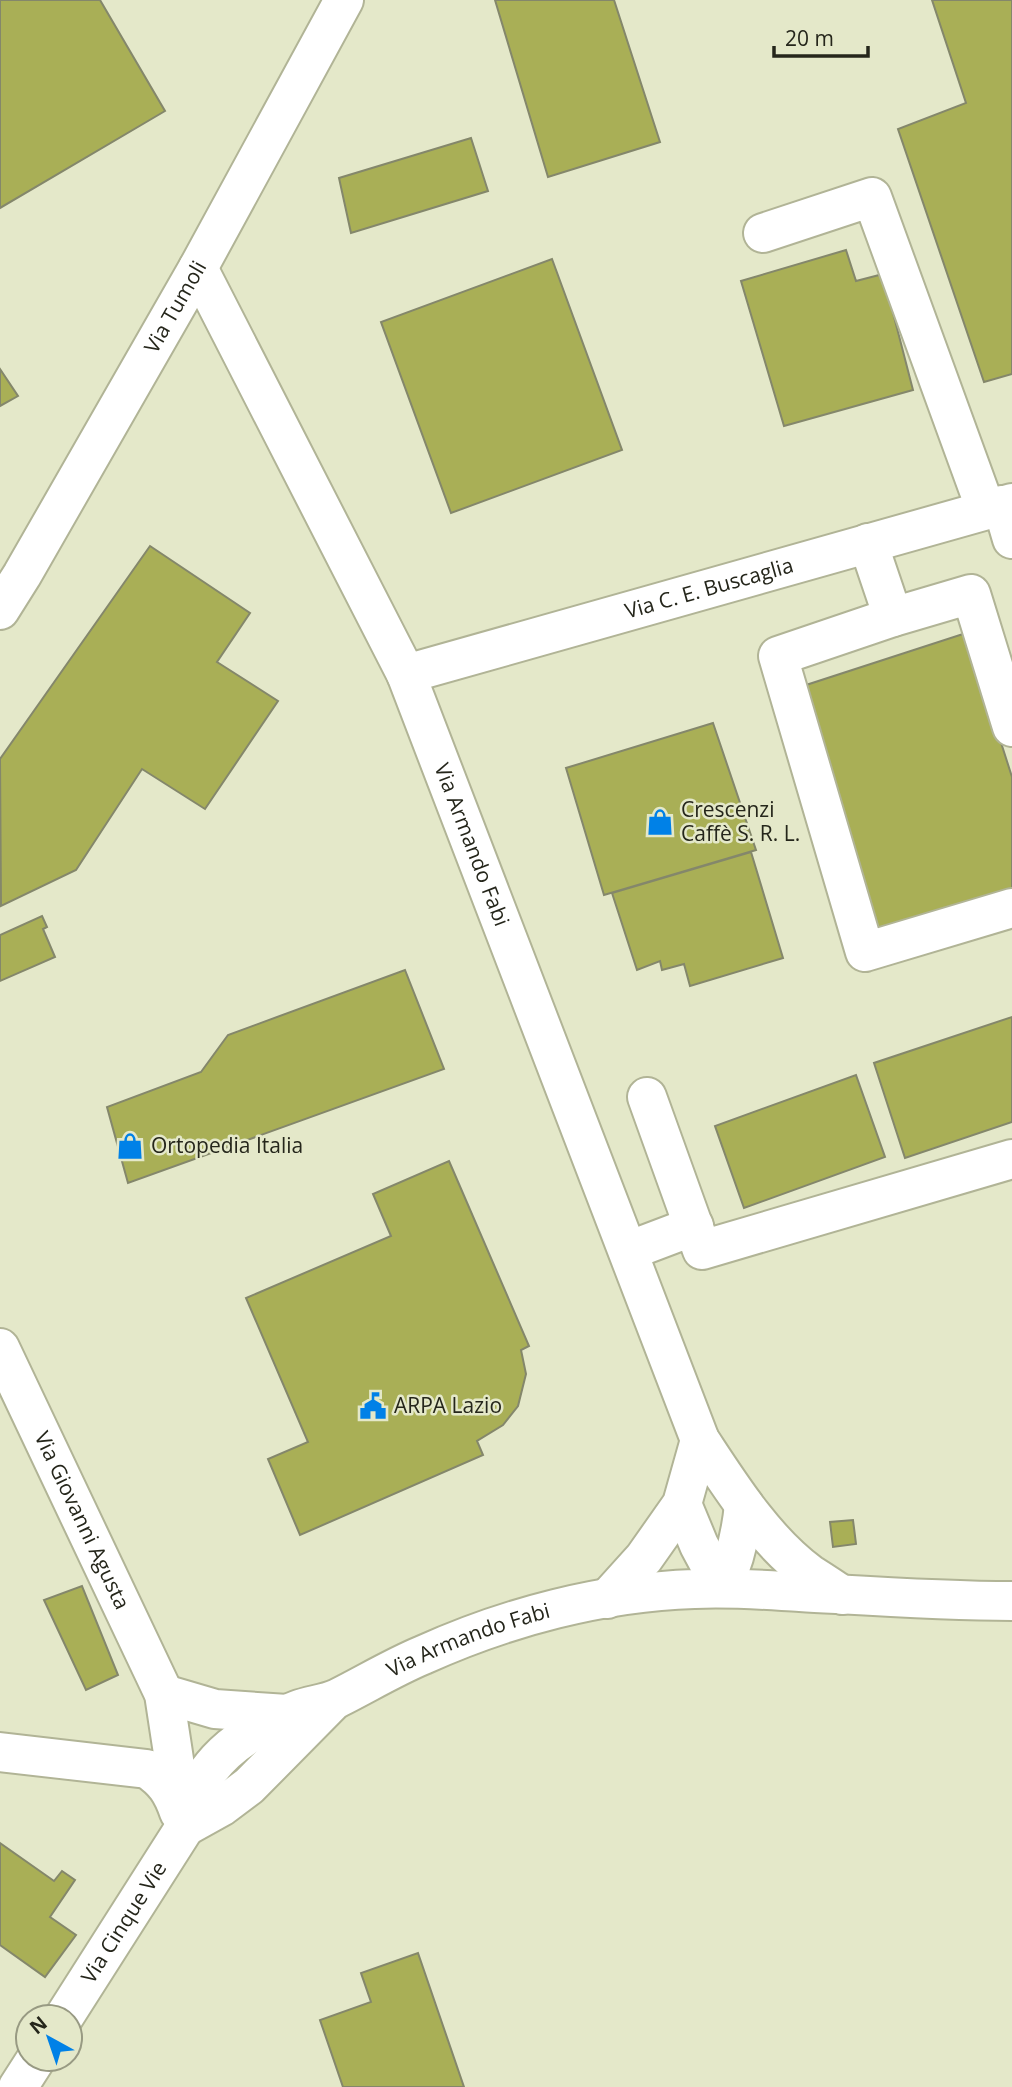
<svg xmlns="http://www.w3.org/2000/svg" width="1012" height="2087" viewBox="0 0 1012 2087" font-family="'Open Sans',sans-serif">
	<style>
		.building { fill: #a9af56; stroke: #84876b; stroke-width: 2 }
		.lines { fill: none; stroke-linecap: round; stroke-linejoin: round }
		.minor-casing { stroke: #b1b496; stroke-width: 42 }
		.minor { stroke: #fff; stroke-width: 38 }
		.labels { text-anchor: middle; stroke-width: 5; stroke-linejoin: round; paint-order: stroke }
		.street-label { font-size: 21px; fill: #25261b; stroke: #e4e8c9 }
		.poi-label { font-size: 21px; fill: #25261b; stroke: #e4e8c9; text-anchor: start }
	</style>
	<rect width="100%" height="100%" fill="#e4e8c9"/>
	<path class="building" d="M0,0h100l65,111 -165,97z
		M495,0h119l46,142 -112,35z
		M932,0h80v374l-28,8 -86,-253 68,-26z
		M471,138l17,53 -137,42 -12,-55z
		M846,250l10,31 27,-7 30,116 -129,36 -43,-145z
		M552,259l70,191 -171,63 -70,-191z
		M0,369l18,27 -18,10z
		M150,546l100,67 -33,49 61,39 -73,108 -63,-40 -66,101 -75,36 -1,-147z
		M966,633l46,144v116l-134,42 -78,-248z
		M713,723l43,127 -152,45 -38,-127z
		M751,852l32,106 -93,28 -6,-22 -22,6 -2,-9 -23,9 -25,-77z
		M42,916l5,11 -4,2 12,28 -55,24v-46z
		M405,970l39,99 -316,114 -21,-76 94,-35 27,-37z
		M1012,1017v105l-107,36 -31,-95z
		M856,1075l29,82 -141,51 -29,-82z
		M449,1161l80,185 -8,4 5,24 -8,32 -15,19 -26,16 6,14 -183,80 -32,-76 40,-17 -62,-144 145,-62 -18,-42z
		M853,1520l3,24 -23,3 -3,-25z
		M82,1586l36,89 -32,15 -42,-90z
		M0,1843l54,38 8,-10 13,9 -25,37 26,18 -31,42 -45,-32z
		M418,1953l46,134h-121l-23,-67 51,-18 -10,-29z"/>
	<g class="lines">
		<defs>
			<g id="minor">
				<path d="M763,233l109,-36 114,313"/>
				<path id="s1" d="M198,268l208,406 294,766c31,47 64,100 110,134 11,7 22,14 32,21"/>
				<path d="M1002,505l10,34"/>
				<path d="M868,543l25,74"/>
				<path id="s2" d="M0,610l22,-35 176,-307 146,-268"/>
				<path id="s3" d="M406,674l606,-171"/>
				<path d="M1012,727l-41,-133 -78,23 -115,39 87,296 147,-44"/>
				<path d="M647,1097l55,153 310,-91"/>
				<path d="M628,1251l66,-25"/>
				<path id="s4" d="M0,1348l164,346 20,131"/>
				<path d="M682,1504l17,41 23,43"/>
				<path d="M722,1588c13,-27 19,-54 22,-83"/>
				<path d="M607,1599l37,-41 38,-54 18,-64"/>
				<path d="M164,1694l51,15 72,5"/>
				<path d="M0,1752l147,17c18,12 25,23 32,43"/>
				<path d="M185,1827l36,-20 28,-21 83,-84"/>
				<path id="s5" d="M64,2017l121,-190c6,-19 12,-38 22,-54 21,-30 57,-50 90,-63 13,-5 28,-6 41,-12 28,-14 56,-31 85,-43 84,-38 179,-63 271,-66 36,-2 71,1 106,3 71,4 141,9 212,9"/>
				<path d="M18,2087l18,-28"/>
			</g>
		</defs>
		<use href="#minor" class="minor-casing"/>
		<use href="#minor" class="minor"/>
	</g>
	<defs>
		<symbol id="shop-bare" viewBox="-9 -9 18 18"><path d="M-5-2.5h2.3a2.7 3.5 0 0 1 5.4 0H5L5.5 6h-11ZM-1.5-2.5h3a1.5 2.3 0 0 0-3 0Z" fill="#0081e7" stroke="#e4e8c9" stroke-width="2.5" paint-order="stroke"/></symbol>
		<symbol id="civic-bare" viewBox="-9 -9 18 18"><path d="M-.6-6.5H3V-4.5H.6V-3L4-1V1h2V6H-6V1h2V-1L-.6-3ZM-1.2 2.5V6h2.4V2.5Z" fill="#0081e7" stroke="#e4e8c9" stroke-width="2.5" paint-order="stroke"/></symbol>
	</defs>
	<g fill-rule="evenodd">
		<use href="#shop-bare" x="641" y="803" width="38" height="38"/>
		<use href="#shop-bare" x="111" y="1127" width="38" height="38"/>
		<use href="#civic-bare" x="354" y="1387" width="38" height="38"/>
	</g>
	<g class="labels">
		<g class="street-label">
			<text dy="7" stroke="none"><textPath href="#s2" startOffset="350">Via Tumoli</textPath></text>
			<text dy="7" stroke="none"><textPath href="#s3" startOffset="315">Via C. E. Buscaglia</textPath></text>
			<text dy="7" stroke="none"><textPath href="#s1" startOffset="639">Via Armando Fabi</textPath></text>
			<text dy="7" stroke="none"><textPath href="#s4" startOffset="191">Via Giovanni Agusta</textPath></text>
			<text dy="7" stroke="none"><textPath href="#s5" startOffset="581">Via Armando Fabi</textPath></text>
			<text dy="7" stroke="none"><textPath href="#s5" startOffset="112">Via Cinque Vie</textPath></text>
		</g>
		<g class="poi-label">
			<text x="681" y="817">Crescenzi<tspan x="681" dy="24">Caffè S. R. L.</tspan></text>
			<text x="151" y="1153">Ortopedia Italia</text>
			<text x="394" y="1413">ARPA Lazio</text>
		</g>
	</g>
	<g transform="translate(49 2038) rotate(320)"><circle r="33" fill="#e4e8c9" stroke="#989a83" stroke-width="2"/>
	<path d="M0-5L12 26L0 18L-12 26Z" fill="#0081e7"/>
	<text y="-10" font-size="19" font-weight="bold" text-anchor="middle" fill="#25261b">N</text>
	</g>
	<path d="M774 46v10h94v-10" fill="none" stroke="#25261b" stroke-width="3.5"/>
	<text x="785" y="46" font-size="21" fill="#25261b" stroke="#e4e8c9" stroke-width="5" paint-order="stroke">20 m</text>
</svg>
